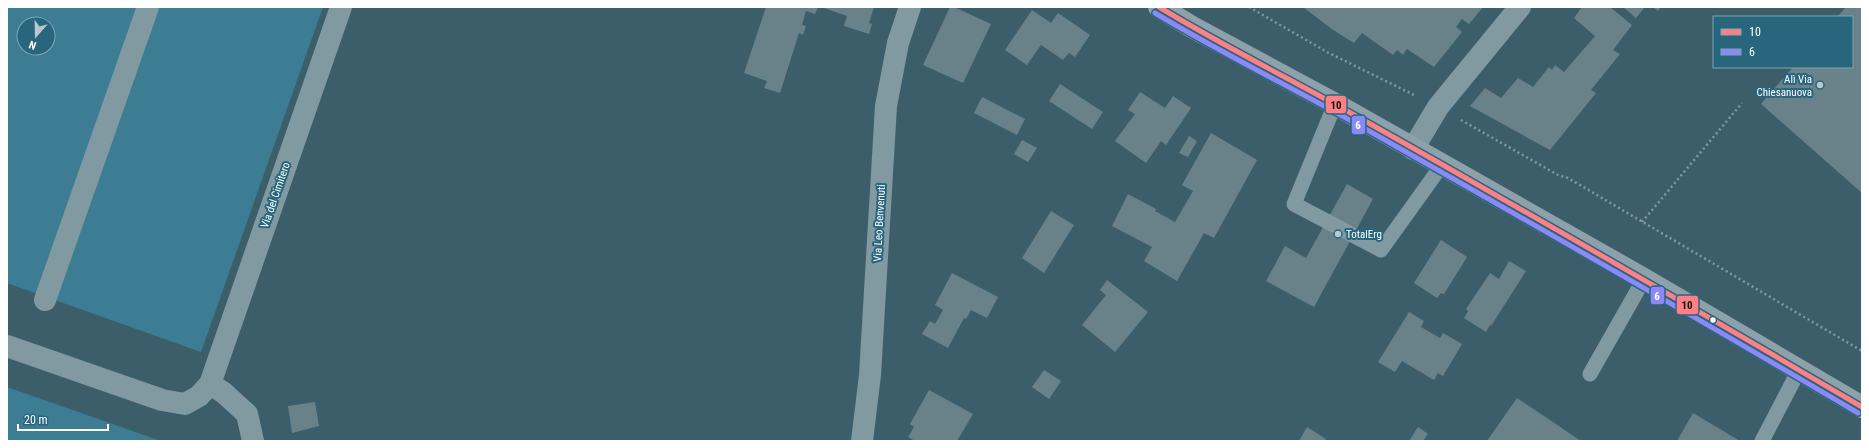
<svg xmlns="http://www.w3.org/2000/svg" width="1869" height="448" viewBox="0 0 1869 448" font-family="'Roboto Condensed',sans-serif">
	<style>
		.green { fill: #3c7d94; fill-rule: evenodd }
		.building { fill: #69828a }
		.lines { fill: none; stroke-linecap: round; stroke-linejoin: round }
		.path { stroke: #8199a1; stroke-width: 2.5; stroke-dasharray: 2 3; stroke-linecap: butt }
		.lane { stroke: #8199a1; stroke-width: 15 }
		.street { stroke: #8199a1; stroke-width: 22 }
		.primary { stroke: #8ca1a9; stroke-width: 22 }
		.bus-1-casing { stroke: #28667e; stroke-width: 8 }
		.bus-2-casing { stroke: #28667e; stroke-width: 8 }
		.bus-1 { stroke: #ff8084; stroke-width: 5 }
		.bus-2 { stroke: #8b89f6; stroke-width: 5 }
		.poi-dot { fill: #bbc7cb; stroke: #28667e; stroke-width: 1.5 }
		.bus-dot { fill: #fff; stroke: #28667e; stroke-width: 1.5 }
		.labels { text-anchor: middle; stroke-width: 4; stroke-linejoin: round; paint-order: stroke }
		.poi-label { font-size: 11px; fill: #fff; stroke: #28667e; text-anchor: end }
		.street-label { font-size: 11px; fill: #fff; stroke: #28667e }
		.line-badge { stroke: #28667e; stroke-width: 1.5 }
		.badge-label { font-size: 11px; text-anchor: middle; font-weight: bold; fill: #fff }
		.pale-badge-label { font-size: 11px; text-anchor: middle; font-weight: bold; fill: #111 }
	</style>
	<rect width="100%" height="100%" fill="#3c5e6a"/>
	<path class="green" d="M7,7h316l-122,345 -194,-69zM24,24h24v24h-24z
		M7,387l154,54h-154z"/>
	<path class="building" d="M766,7h52l-3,7 -9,-3 -4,14 4,1 -3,9 -4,-2 -19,60 -16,-5 3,-7 -23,-8z
		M821,7h53l-5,16 3,1 -3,10 -25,-8 3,-10z
		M950,7h4l37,17 -28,59 -40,-18z
		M1303,7h180l-14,17 -7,-5 -6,8 6,5 -28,35 -27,-18 -4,6 -6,-5 -4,5 -31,-22 -8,10 -21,-13z
		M1582,7h28l22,18 -19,25 7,4 -29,36 5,3 -46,57 -80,-44 15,-18 16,10 17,-20 15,9 16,-20 3,3 3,-5 9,7 31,-36 -21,-18z
		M1623,7h22l-9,11z
		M1653,7h8l-3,4z
		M1846,7h16v186l-101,-89 32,-37h59v-50h-15z
		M1032,10l19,13 7,-10 32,22 -15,22 -6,-4 -6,7 -22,-15 -14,20 -22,-15z
		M1060,84l43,28 -11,17 -43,-28z
		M1140,92l25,16 8,-12 18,12 -25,37 -5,-4 -15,22 -31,-22 20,-27 -7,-4z
		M982,97l43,22 -8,16 -43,-22z
		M1211,133l46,27 -43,78 -10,-5 -27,48 -33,-20 8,-14 -40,-21 16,-32 28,15 -1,2 20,11 18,-31 -11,-6z
		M1189,136l8,5 -9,16 -9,-4z
		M1022,140l15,8 -9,14 -14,-8z
		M1347,184l26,15 -59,108 -48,-26 19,-35 21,12z
		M1051,211l23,14 -30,48 -22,-15z
		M1441,240l26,17 -23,37 -3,-1 -4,5 -23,-15z
		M1509,261l17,10 -35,55 -1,-1 -4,7 -22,-14 4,-7 -2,-2 24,-36 9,6z
		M952,273l46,24 -11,21 -16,-8 -5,9 -2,-1 -16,30 -26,-14 8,-13 5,3 8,-14 -8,-5z
		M1107,280l41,32 -33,40 -33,-27 24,-30 -6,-5z
		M1409,312l15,9 -3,6 19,11 3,-5 19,11 -19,32 -5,-3 -4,7 -32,-19 -7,11 -17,-10z
		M1044,370l17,11 -12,18 -17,-12z
		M929,390l44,24 -16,27h-42l-7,-4 6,-10 -4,-3z
		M1517,398l33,22 31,21h-94z
		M315,402l4,24 -27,7 -4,-27z
		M1693,413l47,28h-63z
		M1307,427l19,12 -2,2h-25z
		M1418,427l10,7 -5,7h-14z"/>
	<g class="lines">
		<path class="path" d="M1249,7l78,45 87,43
			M1461,120l97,55 10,3 294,173
			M1642,222l100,-119"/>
		<path class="lane" d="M1335,104l-41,100 87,46 61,-85
			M1590,374l54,-95
			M1762,441l37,-71"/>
		<path class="street" d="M1413,149l25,-42 82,-100
			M45,300l103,-293
			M7,346l155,54 23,4 14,-8 11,-12 131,-377
			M210,384l14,9 23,21 6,27
			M862,441l8,-66 16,-269 12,-63 12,-36"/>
		<path class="primary" d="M1159,7l33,20 143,77 309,175 218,128"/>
		<defs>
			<path id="bus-1" d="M1159,7c67,41 138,75 206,114 167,94 332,189 497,286"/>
			<path id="bus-2" d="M1155,13c68,41 138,75 207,114 166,94 332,189 496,286"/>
		</defs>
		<use href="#bus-1" class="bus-1-casing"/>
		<use href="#bus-2" class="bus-2-casing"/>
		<use href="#bus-1" class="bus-1"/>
		<use href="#bus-2" class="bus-2"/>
	</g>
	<g class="poi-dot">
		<circle cx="1820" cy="85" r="4"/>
		<circle cx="1338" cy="234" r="4"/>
	</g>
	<circle class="bus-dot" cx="1713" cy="320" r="3.5"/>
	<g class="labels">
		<g class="poi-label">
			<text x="1812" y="83">Alì Via<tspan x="1812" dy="13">Chiesanuova</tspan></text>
			<text x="1346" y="238" text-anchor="start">TotalErg</text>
		</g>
		<g class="street-label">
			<text transform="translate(275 195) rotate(-71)" y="4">Via del Cimitero</text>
			<text transform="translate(879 223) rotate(-87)" y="4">Via Leo Benvenuti</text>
		</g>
	</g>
	<g class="line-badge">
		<rect x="1325" y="95" width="22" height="19" rx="4" fill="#ff8084"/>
		<rect x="1351" y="115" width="15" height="20" rx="4" fill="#8b89f6"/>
		<rect x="1650" y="286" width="15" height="19" rx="4" fill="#8b89f6"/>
		<rect x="1676" y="295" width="23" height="20" rx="4" fill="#ff8084"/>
	</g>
	<g class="badge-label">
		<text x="1358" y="129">6</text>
		<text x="1657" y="300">6</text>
	</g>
	<g class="pale-badge-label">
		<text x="1336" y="109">10</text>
		<text x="1687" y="309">10</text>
	</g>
	<rect width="1869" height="448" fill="none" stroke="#ffffff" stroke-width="16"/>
	<rect x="1713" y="16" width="140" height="52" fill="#28667e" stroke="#7ea3b2"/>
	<rect x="1721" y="29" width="20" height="6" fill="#ff8084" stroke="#7ea3b2"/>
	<text x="1749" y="36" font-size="12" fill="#ffffff">10</text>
	<rect x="1721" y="49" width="20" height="6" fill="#8b89f6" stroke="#7ea3b2"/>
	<text x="1749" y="56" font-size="12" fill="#ffffff">6</text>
	<g transform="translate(36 36) rotate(200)"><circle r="19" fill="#28667e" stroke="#7ea3b2"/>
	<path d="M0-3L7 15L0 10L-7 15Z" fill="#bbc7cb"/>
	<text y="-6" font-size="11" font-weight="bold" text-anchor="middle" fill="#ffffff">N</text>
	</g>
	<path d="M18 424v6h90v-6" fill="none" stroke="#ffffff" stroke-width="2"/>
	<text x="24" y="424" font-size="12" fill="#ffffff" stroke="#28667e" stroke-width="3" paint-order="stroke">20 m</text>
</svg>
